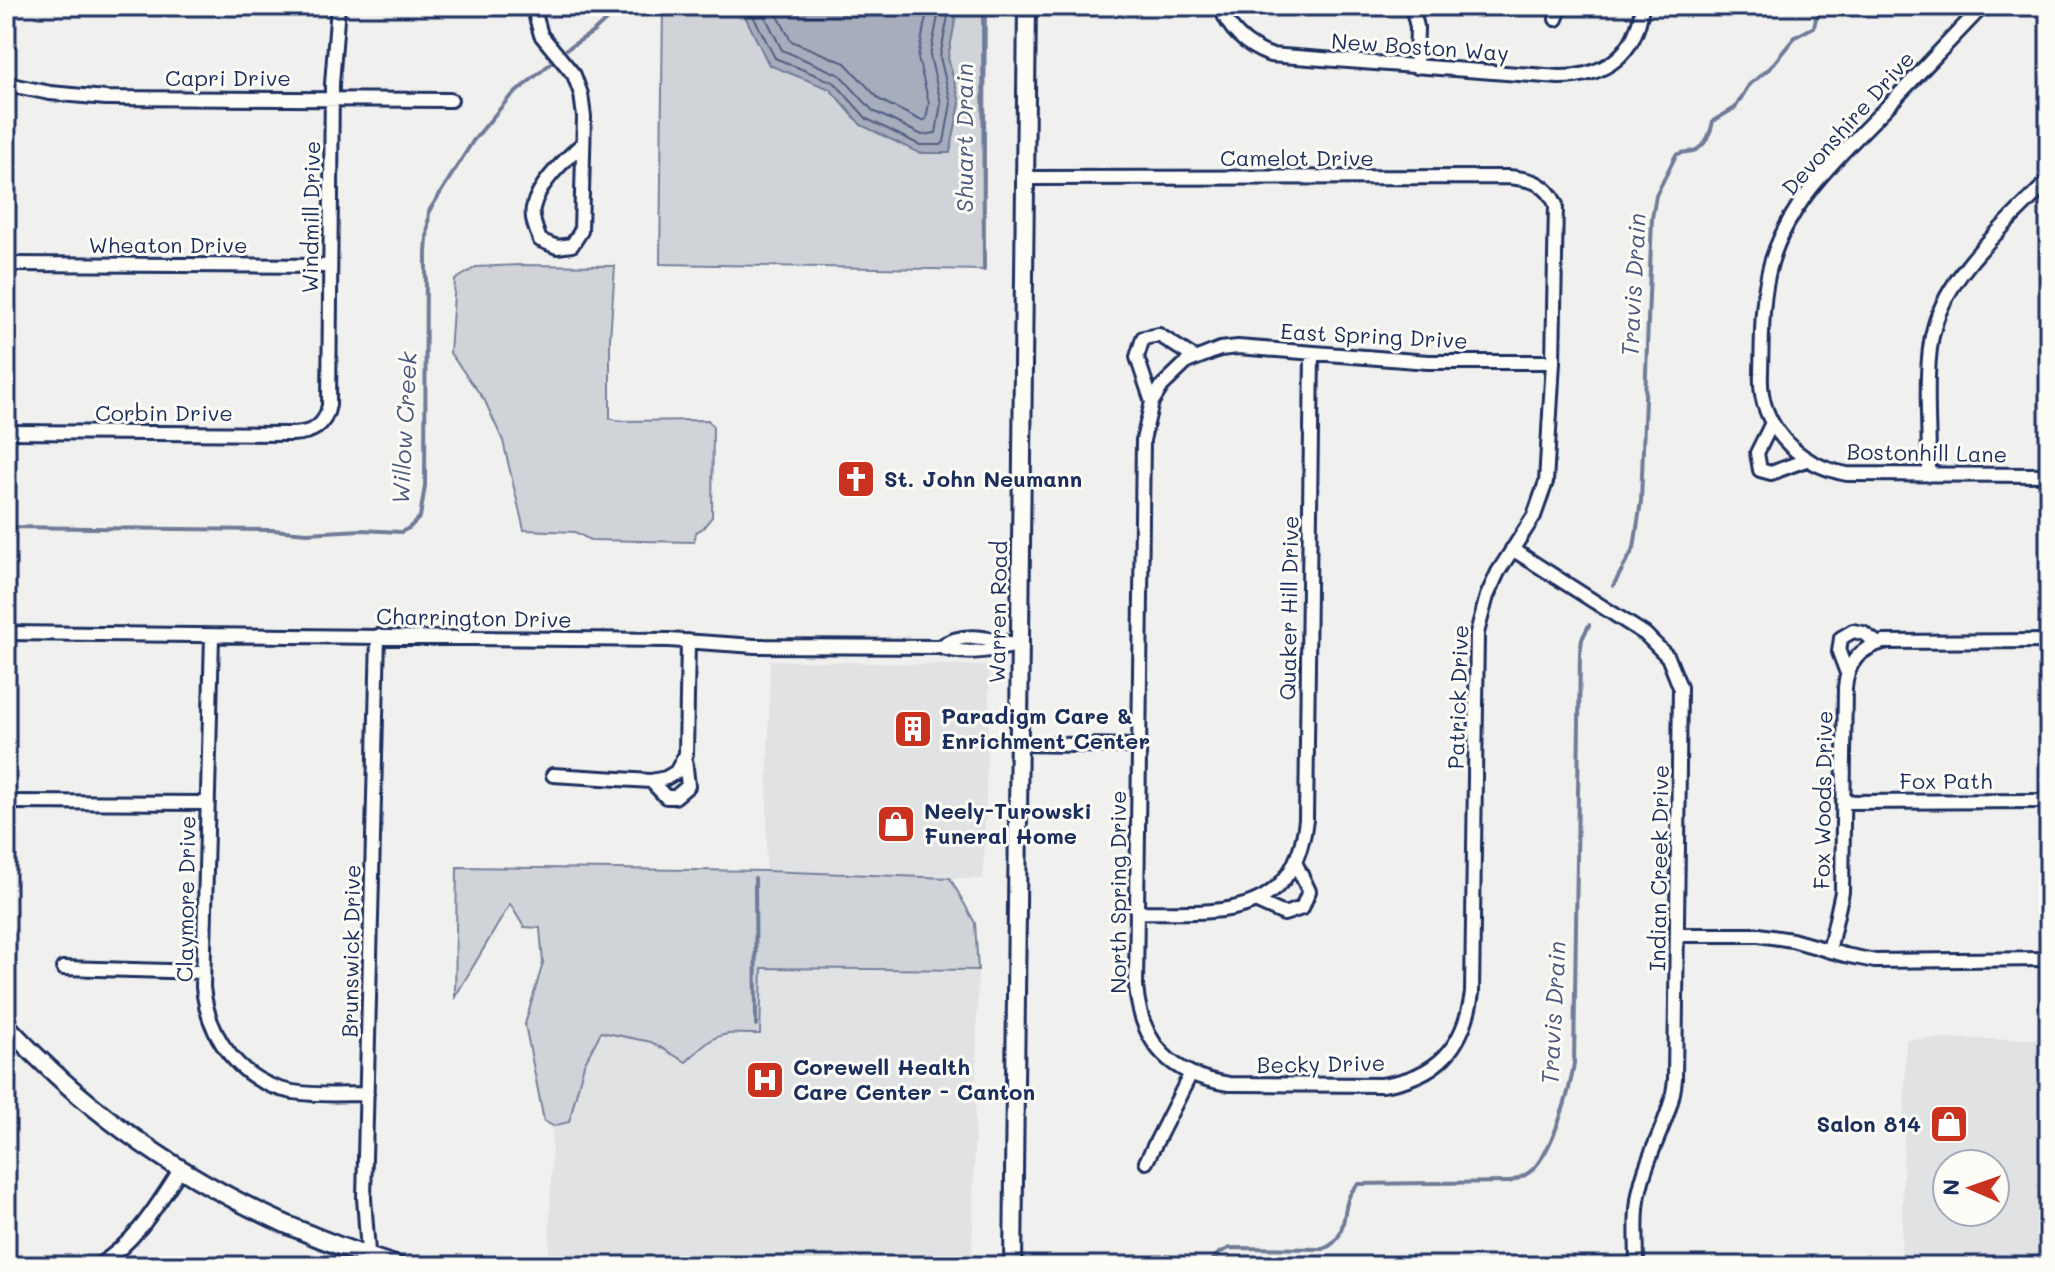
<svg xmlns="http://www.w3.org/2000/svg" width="2055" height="1272" viewBox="0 0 2055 1272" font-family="Mali,sans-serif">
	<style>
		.built { fill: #e0e2e3; fill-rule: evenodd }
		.green { fill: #d0d3d8; stroke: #76819b; stroke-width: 2 }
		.water { fill: #a7adbd; stroke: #6f7b97; stroke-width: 2 }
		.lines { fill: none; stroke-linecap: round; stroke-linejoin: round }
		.shore { stroke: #536184; stroke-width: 2 }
		.stream { stroke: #6f7b97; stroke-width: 4 }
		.minor-casing { stroke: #1b2f5e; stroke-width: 18 }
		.major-casing { stroke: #1b2f5e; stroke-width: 22 }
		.minor { stroke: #fdfcf7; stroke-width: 12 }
		.major { stroke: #fdfcf7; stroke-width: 16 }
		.labels { text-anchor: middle; stroke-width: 6; stroke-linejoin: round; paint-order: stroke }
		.street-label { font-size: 22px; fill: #1b2f5e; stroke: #fdfcf7 }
		.poi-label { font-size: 22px; font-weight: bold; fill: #1b2f5e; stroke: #fdfcf7; text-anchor: start }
		.water-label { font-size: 24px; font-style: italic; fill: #4c5b7f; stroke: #fdfcf7 }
	</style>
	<rect width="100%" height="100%" fill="#f0f0ee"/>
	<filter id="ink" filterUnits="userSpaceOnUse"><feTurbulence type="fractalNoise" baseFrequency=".0125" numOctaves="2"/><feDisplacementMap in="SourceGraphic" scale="16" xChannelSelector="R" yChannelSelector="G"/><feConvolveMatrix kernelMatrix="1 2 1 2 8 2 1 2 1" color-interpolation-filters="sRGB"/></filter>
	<g filter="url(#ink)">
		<path class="built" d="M770,660l220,6 -7,213 -217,-8z
			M762,968l216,2 -6,293 -423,-8 6,-224 205,3z
			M1906,1039h143v227h-148zM1947,1164h48v48h-48z"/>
		<path class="green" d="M663,6h323l-2,264 -324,-6z
			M518,265l97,1 -5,73v79l9,3 89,-1 5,7 -1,90 -9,11 -7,4 -2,10 -104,-2 -15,-8 -51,-2 -21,-89 -18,-40 -35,-48 5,-73 21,-13z
			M457,867l309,4 184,7 25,45 3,47 -216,-2 -2,66c-44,-1 -42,-2 -74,28l-35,-20 -50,-10 -17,32 -15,58 -16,4 -9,-5 -19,-97 18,-61 -3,-35 -16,-1 -14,-23 -55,93z"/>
		<path class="water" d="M740,6h218l-10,52 12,45 -10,50h-31l-58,-28 -31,-36 -61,-24z"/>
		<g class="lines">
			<path class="shore" d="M748,6l27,52 60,25 32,36 53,26h21l3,-3 7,-39 -11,-46 10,-51
				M760,6l22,44 58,25 33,36 49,24 14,-2 5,-30 -11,-47 10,-50
				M773,6l18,35 54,22 35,37 42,21 4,-2 3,-16 -11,-45 10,-52"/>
			<path class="stream" d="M983,6l1,264
				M567,49l26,-17 28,-26
				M6,527l266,3 35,3 54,-3 40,2 8,-4 11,-11 5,-31 1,-234 3,-41 44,-70 35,-42 43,-36
				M1613,586l21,-38 7,-47 11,-283 4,-23 20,-40c7,-4 14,-2 20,-5 11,-6 15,-18 17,-29l22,-13 14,-23 21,-17 25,-31 19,-10 2,-9 3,-3v-9
				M755,878l1,147
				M1212,1261l7,-8 11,-5 93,1c31,-11 13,-49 36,-65l150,-2c8,-3 17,-6 23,-12 21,-20 38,-78 42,-107l6,-408 2,-16 7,-14"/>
			<defs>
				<path id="minor" d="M533,6l8,29 33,40 7,19 3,23 -3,114 -9,14 -15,2 -17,-7c-4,-10 -9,-22 -7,-32 5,-24 31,-47 48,-63
					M1220,6c9,25 26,40 50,49l289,22c46,0 78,-23 83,-71
					M1412,6l5,21 -1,40
					M1983,6c-34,35 -67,71 -101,106 -44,45 -93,89 -111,151 -10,36 -9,73 -10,110 -3,52 36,92 86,101l202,1
					M1556,19l5,-13
					M6,84l44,9 56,5 345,2
					M1025,178l483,-1c23,2 39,6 48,28l-3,157 -7,120 -12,34 -36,56 -11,24 -10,37 -5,360c-8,55 -35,84 -90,92l-153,-1c-58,-9 -88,-39 -93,-98l7,-546 9,-38 10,-16 25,-24 33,-13 18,-2 190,15h125
					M6,264l324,2
					M1152,402l-15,-45 6,-19 16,-3 36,23
					M1772,423l-15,30 3,17 11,3 35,-13
					M6,432l286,2c20,-1 33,-7 37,-29l3,-321 6,-78
					M1929,475c1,-42 -6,-109 5,-147 14,-56 76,-107 115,-148
					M1512,549l133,85 23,23 12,30 -5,392c-3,38 -26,70 -34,106 -7,26 -4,54 -4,81
					M6,633l663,7 86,6 185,1c26,9 53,3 79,-2
					M212,636l-9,351c5,51 38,96 90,105 24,4 50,2 74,2
					M940,647c22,-16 48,-9 73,-3
					M1847,673l-8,-21 2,-14 12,-7 10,2 14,10
					M1018,744l121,2
					M553,775l98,6 15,-3 10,-6 10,-18 2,-113
					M651,781l15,16h9l13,-11 -3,-27
					M6,802l202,1
					M1843,802l206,-1
					M1255,901l29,13 18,-6 7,-17 -14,-29
					M1137,912c78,0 157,11 169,-92l6,-466
					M1677,935h82l33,5 53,15 30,6 174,-2
					M1829,951l13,-59 3,-204c2,-25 14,-39 38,-46l166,-1
					M63,968l140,4
					M1146,1162l44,-87
					M97,1266c39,-24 59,-59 83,-96
					M369,1266l-5,-68 14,-562"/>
				<path id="major" d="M6,1025c107,116 242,195 392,241
					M1013,1266l14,-1260"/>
			</defs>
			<use href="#minor" class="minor-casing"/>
			<use href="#major" class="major-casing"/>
			<use href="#minor" class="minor"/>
			<use href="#major" class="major"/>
		</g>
	</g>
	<defs>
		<symbol id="church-square" viewBox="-11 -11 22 22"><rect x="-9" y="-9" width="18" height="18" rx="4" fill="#c8321e" stroke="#fdfcf7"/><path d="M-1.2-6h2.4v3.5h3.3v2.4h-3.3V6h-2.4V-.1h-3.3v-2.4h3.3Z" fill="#fff"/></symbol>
		<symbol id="building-square" viewBox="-11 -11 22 22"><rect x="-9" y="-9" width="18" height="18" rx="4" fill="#c8321e" stroke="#fdfcf7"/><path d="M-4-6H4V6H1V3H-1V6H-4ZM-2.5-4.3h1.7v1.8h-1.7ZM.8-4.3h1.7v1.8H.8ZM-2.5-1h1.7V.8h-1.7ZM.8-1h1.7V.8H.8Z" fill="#fff"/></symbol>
		<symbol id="shop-square" viewBox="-11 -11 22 22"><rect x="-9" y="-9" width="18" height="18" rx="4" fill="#c8321e" stroke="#fdfcf7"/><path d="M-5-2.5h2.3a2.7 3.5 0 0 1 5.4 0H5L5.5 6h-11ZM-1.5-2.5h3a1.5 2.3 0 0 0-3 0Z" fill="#fff"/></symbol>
		<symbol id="hospital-square" viewBox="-11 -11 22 22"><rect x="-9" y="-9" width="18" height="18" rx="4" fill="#c8321e" stroke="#fdfcf7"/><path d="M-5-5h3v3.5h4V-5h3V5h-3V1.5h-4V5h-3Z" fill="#fff"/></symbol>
	</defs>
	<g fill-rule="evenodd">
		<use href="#church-square" x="834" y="457" width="44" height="44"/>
		<use href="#building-square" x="891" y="707" width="44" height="44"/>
		<use href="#shop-square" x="874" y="802" width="44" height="44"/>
		<use href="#hospital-square" x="743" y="1058" width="44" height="44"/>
		<use href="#shop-square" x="1927" y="1102" width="44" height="44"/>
	</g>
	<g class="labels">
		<g class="street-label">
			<text transform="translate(1420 47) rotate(4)" y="8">New Boston Way</text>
			<text x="228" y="86">Capri Drive</text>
			<text transform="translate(1848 123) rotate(-48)" y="8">Devonshire Drive</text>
			<text x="1297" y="166">Camelot Drive</text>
			<text transform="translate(311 217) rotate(-89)" y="8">Windmill Drive</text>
			<text x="168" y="253">Wheaton Drive</text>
			<text transform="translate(1374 336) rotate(3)" y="8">East Spring Drive</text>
			<text x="164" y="421">Corbin Drive</text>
			<text transform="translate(1927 453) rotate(1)" y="8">Bostonhill Lane</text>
			<text transform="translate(1289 608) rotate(-89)" y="8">Quaker Hill Drive</text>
			<text transform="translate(998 612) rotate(-89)" y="8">Warren Road</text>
			<text transform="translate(474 618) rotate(1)" y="8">Charrington Drive</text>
			<text transform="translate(1458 697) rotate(-88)" y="8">Patrick Drive</text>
			<text x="1946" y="789">Fox Path</text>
			<text transform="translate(1823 800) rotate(-89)" y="8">Fox Woods Drive</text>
			<text transform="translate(1659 868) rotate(-89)" y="8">Indian Creek Drive</text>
			<text transform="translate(1118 892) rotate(-90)" y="8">North Spring Drive</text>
			<text transform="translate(186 899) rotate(-89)" y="8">Claymore Drive</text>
			<text transform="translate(351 951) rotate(-89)" y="8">Brunswick Drive</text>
			<text transform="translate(1321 1064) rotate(-1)" y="8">Becky Drive</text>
		</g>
		<g class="poi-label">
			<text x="884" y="487">St. John Neumann</text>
			<text x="941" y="724">Paradigm Care &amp;<tspan x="941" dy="25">Enrichment Center</tspan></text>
			<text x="924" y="819">Neely-Turowski<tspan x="924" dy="25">Funeral Home</tspan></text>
			<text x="793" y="1075">Corewell Health<tspan x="793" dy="25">Care Center - Canton</tspan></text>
			<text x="1921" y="1132" text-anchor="end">Salon 814</text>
		</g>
		<g class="water-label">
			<text transform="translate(965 138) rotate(-90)" y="8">Shuart Drain</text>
			<text transform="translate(1634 285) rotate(-87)" y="8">Travis Drain</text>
			<text transform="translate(405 428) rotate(-87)" y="8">Willow Creek</text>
			<text transform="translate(1554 1013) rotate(-87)" y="8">Travis Drain</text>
		</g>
	</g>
	<rect width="2055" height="1272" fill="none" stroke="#fdfcf7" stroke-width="32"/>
	<rect x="16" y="16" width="2023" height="1240" fill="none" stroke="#1b2f5e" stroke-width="3" filter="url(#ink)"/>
	<g transform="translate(1971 1188) rotate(272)"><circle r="38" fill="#fdfcf7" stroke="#a3aaba" stroke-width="2"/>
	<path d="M0-6L14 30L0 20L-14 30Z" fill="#c8321e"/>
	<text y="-12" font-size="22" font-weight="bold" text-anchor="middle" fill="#1b2f5e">N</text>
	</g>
</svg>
